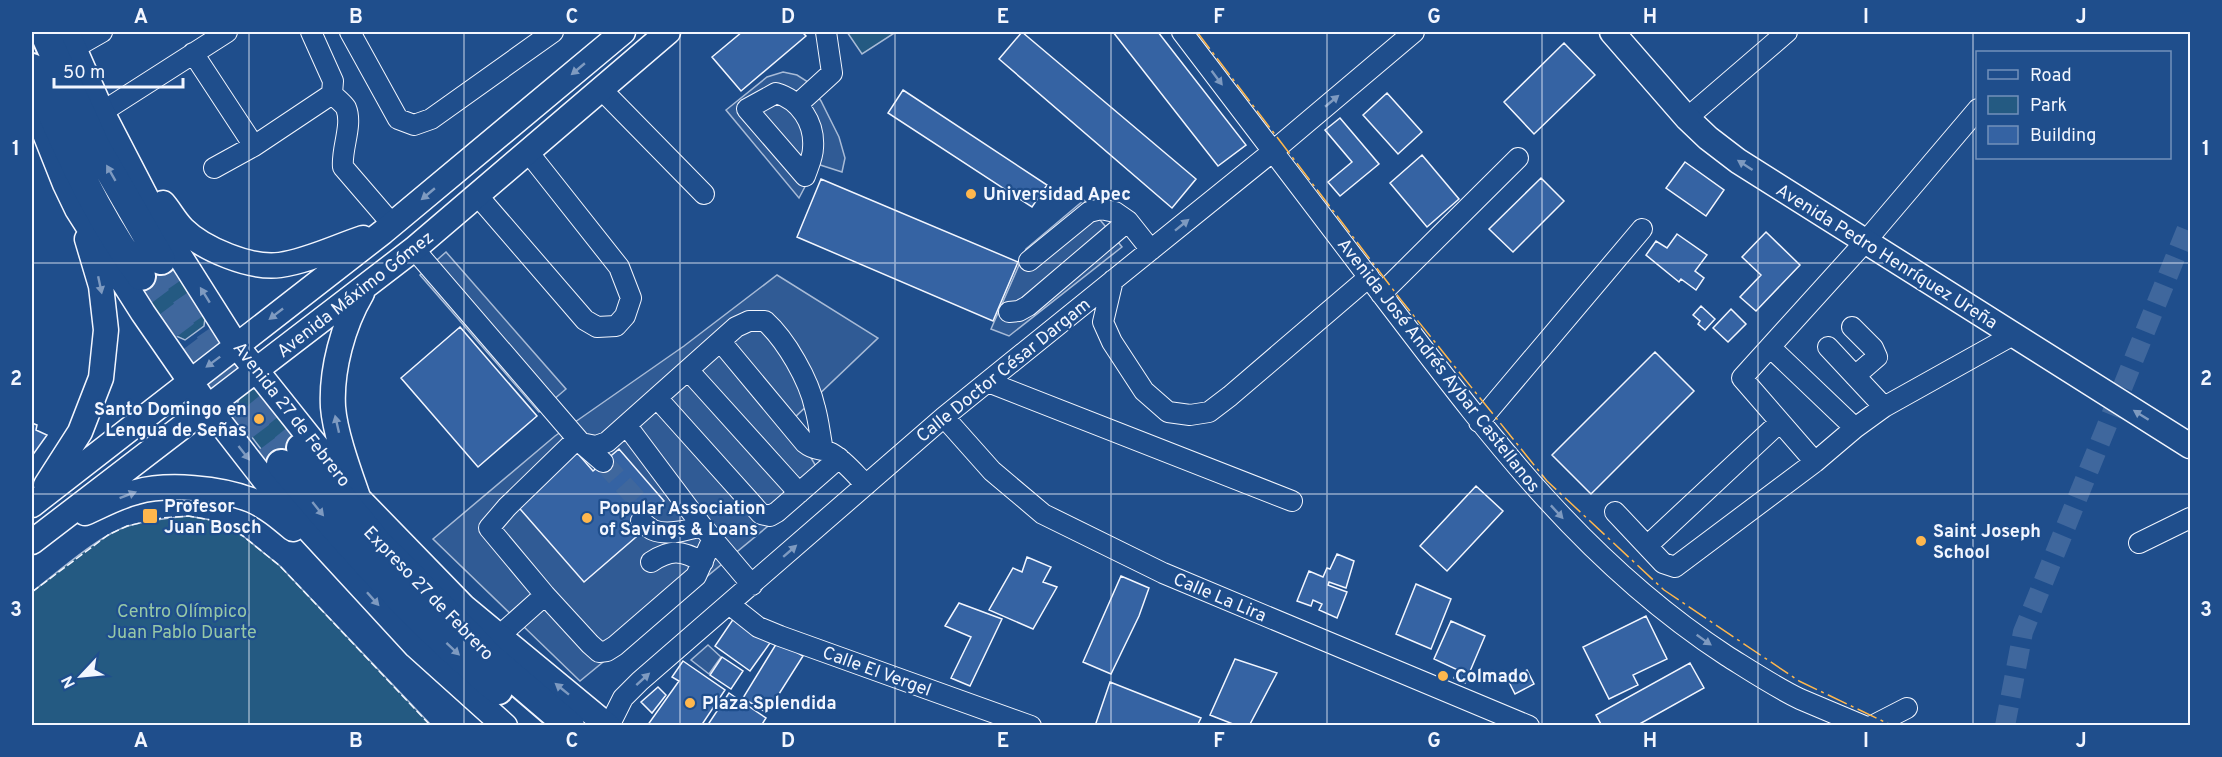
<svg xmlns="http://www.w3.org/2000/svg" width="2222" height="757" viewBox="0 0 2222 757" font-family="Overpass,sans-serif">
	<style>
		.green { fill: #245a82; stroke: #a8bbd7; stroke-width: 1.5 }
		.parking { fill: #305b95; stroke: #a8bbd7; stroke-width: 1.5 }
		.building { fill: #3563a3; stroke: #f2f6ff; stroke-width: 1.5 }
		.lines { fill: none; stroke-linecap: round; stroke-linejoin: round }
		.minor-tunnel { stroke: #3f679d; stroke-width: 20; stroke-dasharray: 20 10; stroke-linecap: butt }
		.highway-tunnel { stroke: #3f679d; stroke-width: 28; stroke-dasharray: 28 14; stroke-linecap: butt }
		.minor-casing { stroke: #f2f6ff; stroke-width: 22 }
		.major-casing { stroke: #f2f6ff; stroke-width: 27 }
		.highway-casing { stroke: #f2f6ff; stroke-width: 32 }
		.minor { stroke: #1f4e8c; stroke-width: 20 }
		.major { stroke: #1f4e8c; stroke-width: 24 }
		.highway { stroke: #1f4e8c; stroke-width: 28 }
		.fence { stroke: #f2f6ff; stroke-width: 1.5; stroke-dasharray: 8 3; stroke-linecap: butt }
		.power { stroke: #ffb74d; stroke-width: 1.5; stroke-dasharray: 21 4.5 3 4.5; stroke-linecap: butt }
		.oneway { fill: #7e9ac0 }
		.grid { fill: none; stroke: #f2f6ff; stroke-width: 1.5; stroke-opacity: 0.55 }
		.poi-dot { fill: #ffb74d; stroke: #1f4e8c; stroke-width: 2 }
		.labels { text-anchor: middle; stroke-width: 4.5; stroke-linejoin: round; paint-order: stroke }
		.poi-label { font-size: 18px; font-weight: bold; fill: #f2f6ff; stroke: #1f4e8c; text-anchor: start }
		.street-label { font-size: 18px; fill: #f2f6ff; stroke: #1f4e8c }
		.park-label { font-size: 18px; fill: #97c8a6; stroke: #1f4e8c }
		.neatline { fill: none; stroke: #f2f6ff; stroke-width: 2 }
		.grid-label { font-size: 20px; text-anchor: middle; font-weight: bold; fill: #f2f6ff }
	</style>
	<rect width="100%" height="100%" fill="#1f4e8c"/>
	<path class="green" d="M847,32h49l-34,22z
		M169,259l37,51 -2,16 -19,14 -18,-8 -32,-48z
		M263,387l44,55 -33,24 -40,-52c6,-21 6,-24 29,-27z
		M188,516l29,5 26,15 37,30 151,159h-399v-133c25,-19 67,-57 96,-66 19,-6 40,-8 60,-10z"/>
	<path class="parking" d="M783,72l14,3 11,7 13,19 18,36 6,21 -3,14 -25,-8 -18,34 -73,-88 41,-33z
		M1084,200l38,47 -113,89 -18,-7 35,-80z
		M446,252l120,137 -27,23 -119,-137z
		M777,275l101,63 -88,84 34,58 -244,201 -147,-142 122,-103 129,-90z
		M708,645l13,12 -12,17 -18,-14z"/>
	<path class="building" d="M742,32h60l4,4 -65,55 -29,-34z
		M1022,32l174,147 -24,29 -173,-149z
		M1113,32h45l88,113 -28,21z
		M1564,43l31,32 -61,59 -30,-32z
		M903,90l144,95 -15,22 -144,-94z
		M1387,93l35,39 -24,22 -35,-39z
		M1340,118l39,46 -39,32 -12,-14 24,-20 -27,-32z
		M1422,155l37,44 -32,28 -37,-44z
		M1685,162l39,28 -18,26 -40,-28z
		M1541,178l23,23 -51,51 -24,-23z
		M821,179l197,83 -25,59 -196,-84z
		M1766,232l34,33 -44,46 -16,-14 21,-22 -19,-18z
		M1677,234l30,21 -12,16 9,7 -8,12 -15,-11 -2,3 -33,-27 10,-14 11,7z
		M1701,306l14,13 -10,11 -7,-6 2,-3 -7,-6z
		M1731,309l15,15 -18,18 -15,-14z
		M460,327l77,89 -59,51 -77,-89z
		M1655,352l39,39 -103,103 -39,-39z
		M32,423l5,2 -1,5 11,5 -15,21z
		M572,447l21,24 26,-22 45,52 -27,24 6,6 -59,51 -70,-80z
		M1476,486l27,25 -56,60 -27,-25z
		M1337,554l17,7 -8,27 -17,-6 -1,3 19,7 -10,26 -18,-8 3,-6 -9,-4 -2,6 -14,-5 12,-30 14,6 4,-9 3,1z
		M1027,557l24,10 -8,15 14,5 -24,42 -44,-19 24,-42 9,4z
		M1121,576l28,12 -10,28 -28,58 -28,-12z
		M1416,584l35,15 -20,50 -35,-15z
		M959,603l43,16 -32,67 -19,-8 20,-41 -26,-11z
		M1646,616l21,43 -34,16 5,10 -29,14 -26,-52z
		M734,618l36,25 -20,28 -35,-25z
		M1451,621l34,15 -20,47 -11,-5 4,-8 -24,-11z
		M778,641l25,15 -36,57 -24,-15z
		M722,657l21,14 -12,18 -21,-14z
		M1235,659l42,14 -28,53h-11l-28,-11z
		M683,661l42,29 -24,36h-54l32,-45 -7,-4z
		M1690,663l14,25 -68,38h-34l-6,-11z
		M1527,670l7,14 -19,10 -7,-14z
		M1110,682l91,36 -4,8h-102z
		M658,687l8,8 -14,18 -11,-11z
		M729,693l37,25 -5,8h-54z"/>
	<g class="lines">
		<path class="minor-tunnel" d="M603,462l47,52
			M2005,726l18,-94 167,-411"/>
		<path class="highway-tunnel" d="M161,260l58,85 82,103
			M141,276l140,188"/>
		<defs>
			<path id="minor" d="M311,32l22,49 -1,13c4,4 11,9 14,14 7,17 -5,41 -3,59l49,57
				M350,32l48,87 16,6 17,-6 122,-87
				M1182,32c67,89 136,178 204,268 103,135 197,262 341,356 24,15 48,31 73,43 21,9 43,18 64,27
				M74,48l28,-16
				M193,53l61,93
				M601,89l103,105
				M776,93c24,7 39,30 37,55 0,9 -5,19 -8,28l-58,-67z
				M798,104l34,-31 -6,-41
				M102,112l125,-80
				M1687,118l100,-86
				M214,168l40,-22 78,-52
				M477,195l108,125 12,7 19,-1 9,-10 6,-18 -12,-31 -91,-115
				M414,249l167,194 22,19
				M1029,261l60,-49 12,-3 14,3 13,9 23,29
				M1113,280l-10,42 9,20 32,49 24,21 22,3 19,-3 21,-16 139,-119
				M1381,294l137,-136
				M1009,312l10,-1 9,-5 100,-85
				M1852,327l21,21 4,9 -22,19
				M721,342l84,101c11,9 15,4 26,10 13,7 24,21 35,32
				M1770,347l85,81 29,-21
				M1828,347l56,60 129,-72
				M688,370l111,123
				M988,382l304,119
				M657,398l104,116 9,2 7,-4 62,-54
				M944,417l48,54 51,43 120,59 366,153
				M1479,422l163,-193
				M627,426l75,100 50,59
				M1855,428l-40,34 -73,-84 123,-136 113,-133
				M577,439l-70,68 -18,21 56,67 45,49 9,8 8,-1 8,-5 81,-70 17,-38
				M581,443l15,3 11,-4 129,-115 13,-6h16c21,19 44,59 50,87 4,14 5,28 8,42
				M1615,512l48,51 12,4 140,-105
				M641,521c4,3 8,7 12,9 14,6 35,0 49,-4
				M2139,543l51,-25
				M1647,546l133,-124
				M651,562c20,-13 30,-12 52,0
				M729,604l29,23 22,9 251,90
				M498,637l47,-42
				M609,726l14,-28 17,-17 304,-264 328,-265 142,-120
				M1872,726l35,-18"/>
			<path id="major" d="M67,32l35,80 60,116 74,117 94,118
				M1612,32l75,86 21,20 30,23 452,285
				M32,101l33,83 12,25 66,104 65,94 66,85 142,154 89,80
				M163,203c7,8 12,18 20,26 20,20 68,40 97,36 28,-4 56,-18 83,-27
				M46,485l34,-53 21,-54 5,-48 -5,-44 -14,-47
				M357,497l107,110 144,119
				M359,500c-9,-26 -24,-66 -26,-93 -2,-37 10,-82 29,-114
				M32,505l351,-273 240,-200
				M85,513c16,-7 34,-17 51,-21 32,-9 84,-4 115,8 16,7 29,18 42,29
				M32,542l382,-293 254,-217"/>
			<path id="highway" d="M44,32l52,115 65,113
				M32,68c31,71 62,145 109,208
				M301,448l76,94 117,119 76,65
				M281,464c66,80 137,159 217,226"/>
		</defs>
		<use href="#minor" class="minor-casing"/>
		<use href="#major" class="major-casing"/>
		<use href="#highway" class="highway-casing"/>
		<use href="#minor" class="minor"/>
		<use href="#major" class="major"/>
		<use href="#highway" class="highway"/>
		<path class="fence" d="M32,592l76,-57 19,-9 35,-8 26,-2 29,5 26,15 37,30 151,160"/>
		<path class="power" d="M1197,32l204,268 146,181 117,109 135,91 94,45"/>
	</g>
	<defs><path id="oneway-solid" d="M-6-.8H1V-3.2L6.5 0L1 3.2V.8H-6Z" transform="scale(1.5)"/></defs>
	<g class="oneway">
		<use href="#oneway-solid" transform="translate(578 69) rotate(140)"/>
		<use href="#oneway-solid" transform="translate(1217 78) rotate(53)"/>
		<use href="#oneway-solid" transform="translate(1332 101) rotate(-40)"/>
		<use href="#oneway-solid" transform="translate(1745 165) rotate(-147)"/>
		<use href="#oneway-solid" transform="translate(111 173) rotate(-120)"/>
		<use href="#oneway-solid" transform="translate(428 194) rotate(140)"/>
		<use href="#oneway-solid" transform="translate(1182 225) rotate(-39)"/>
		<use href="#oneway-solid" transform="translate(100 285) rotate(78)"/>
		<use href="#oneway-solid" transform="translate(205 295) rotate(-122)"/>
		<use href="#oneway-solid" transform="translate(276 314) rotate(142)"/>
		<use href="#oneway-solid" transform="translate(213 362) rotate(143)"/>
		<use href="#oneway-solid" transform="translate(2141 415) rotate(-148)"/>
		<use href="#oneway-solid" transform="translate(337 424) rotate(-103)"/>
		<use href="#oneway-solid" transform="translate(244 453) rotate(52)"/>
		<use href="#oneway-solid" transform="translate(128 495) rotate(-21)"/>
		<use href="#oneway-solid" transform="translate(318 509) rotate(51)"/>
		<use href="#oneway-solid" transform="translate(1557 512) rotate(47)"/>
		<use href="#oneway-solid" transform="translate(790 551) rotate(-41)"/>
		<use href="#oneway-solid" transform="translate(373 599) rotate(48)"/>
		<use href="#oneway-solid" transform="translate(1704 640) rotate(35)"/>
		<use href="#oneway-solid" transform="translate(453 649) rotate(43)"/>
		<use href="#oneway-solid" transform="translate(643 679) rotate(-42)"/>
		<use href="#oneway-solid" transform="translate(562 689) rotate(-141)"/>
	</g>
	<path class="grid" d="M249,32v694M464,32v694M680,32v694M895,32v694M1111,32v694M1327,32v694M1542,32v694M1758,32v694M1973,32v694M32,263h2158M32,494h2158"/>
	<g class="poi-dot">
		<circle cx="971" cy="194" r="6"/>
		<circle cx="259" cy="419" r="6"/>
		<rect x="142" y="508" width="16" height="16" rx="3"/>
		<circle cx="587" cy="518" r="6"/>
		<circle cx="1921" cy="541" r="6"/>
		<circle cx="1443" cy="676" r="6"/>
		<circle cx="690" cy="703" r="6"/>
	</g>
	<g class="labels">
		<g class="poi-label">
			<text x="983" y="200">Universidad Apec</text>
			<text x="247" y="415" text-anchor="end">Santo Domingo en<tspan x="247" dy="21">Lengua de Señas</tspan></text>
			<text x="164" y="512">Profesor<tspan x="164" dy="21">Juan Bosch</tspan></text>
			<text x="599" y="514">Popular Association<tspan x="599" dy="21">of Savings &amp; Loans</tspan></text>
			<text x="1933" y="537">Saint Joseph<tspan x="1933" dy="21">School</tspan></text>
			<text x="1455" y="682">Colmado</text>
			<text x="702" y="709">Plaza Splendida</text>
		</g>
		<g class="street-label">
			<text transform="translate(1887 256) rotate(32)" y="6">Avenida Pedro Henríquez Ureña</text>
			<text transform="translate(355 294) rotate(-38)" y="6">Avenida Máximo Gómez</text>
			<text transform="translate(1439 365) rotate(52)" y="6">Avenida José Andrés Aybar Castellanos</text>
			<text transform="translate(1003 370) rotate(-39)" y="6">Calle Doctor César Dargam</text>
			<text transform="translate(292 414) rotate(52)" y="6">Avenida 27 de Febrero</text>
			<text transform="translate(429 593) rotate(46)" y="6">Expreso 27 de Febrero</text>
			<text transform="translate(1220 597) rotate(23)" y="6">Calle La Lira</text>
			<text transform="translate(877 671) rotate(20)" y="6">Calle El Vergel</text>
		</g>
		<g class="park-label">
			<text x="182" y="617">Centro Olímpico<tspan x="182" dy="21">Juan Pablo Duarte</tspan></text>
		</g>
	</g>
	<rect width="2222" height="757" fill="none" stroke="#1f4e8c" stroke-width="66"/>
	<rect x="1976" y="51" width="195" height="108" fill="#1f4e8c" stroke="#7391ba" stroke-width="1.5"/>
	<rect x="1988" y="70" width="30" height="9" fill="#1f4e8c" stroke="#7391ba" stroke-width="1.5"/>
	<text x="2030" y="81" font-size="18" fill="#f2f6ff">Road</text>
	<rect x="1988" y="96" width="30" height="18" fill="#245a82" stroke="#7391ba" stroke-width="1.5"/>
	<text x="2030" y="111" font-size="18" fill="#f2f6ff">Park</text>
	<rect x="1988" y="126" width="30" height="18" fill="#3563a3" stroke="#7391ba" stroke-width="1.5"/>
	<text x="2030" y="141" font-size="18" fill="#f2f6ff">Building</text>
	<g transform="translate(81 676) rotate(244)" stroke="#1f4e8c" stroke-width="4.5" paint-order="stroke">
	<path d="M0-4.5L10 22L0 15L-10 22Z" fill="#f2f6ff"/>
	<text y="-9" font-size="16" font-weight="bold" text-anchor="middle" fill="#f2f6ff">N</text>
	</g>
	<path d="M54 78v9h129v-9" fill="none" stroke="#f2f6ff" stroke-width="3"/>
	<text x="63" y="78" font-size="18" fill="#f2f6ff" stroke="#1f4e8c" stroke-width="4.5" paint-order="stroke">50 m</text>
	<rect x="33" y="33" width="2156" height="691" class="neatline"/>
	<g class="grid-label">
		<text x="141" y="23">A</text>
		<text x="356" y="23">B</text>
		<text x="572" y="23">C</text>
		<text x="788" y="23">D</text>
		<text x="1003" y="23">E</text>
		<text x="1219" y="23">F</text>
		<text x="1434" y="23">G</text>
		<text x="1650" y="23">H</text>
		<text x="1866" y="23">I</text>
		<text x="2081" y="23">J</text>
		<text x="16" y="155">1</text>
		<text x="2206" y="155">1</text>
		<text x="16" y="385">2</text>
		<text x="2206" y="385">2</text>
		<text x="16" y="616">3</text>
		<text x="2206" y="616">3</text>
		<text x="141" y="747">A</text>
		<text x="356" y="747">B</text>
		<text x="572" y="747">C</text>
		<text x="788" y="747">D</text>
		<text x="1003" y="747">E</text>
		<text x="1219" y="747">F</text>
		<text x="1434" y="747">G</text>
		<text x="1650" y="747">H</text>
		<text x="1866" y="747">I</text>
		<text x="2081" y="747">J</text>
	</g>
</svg>
